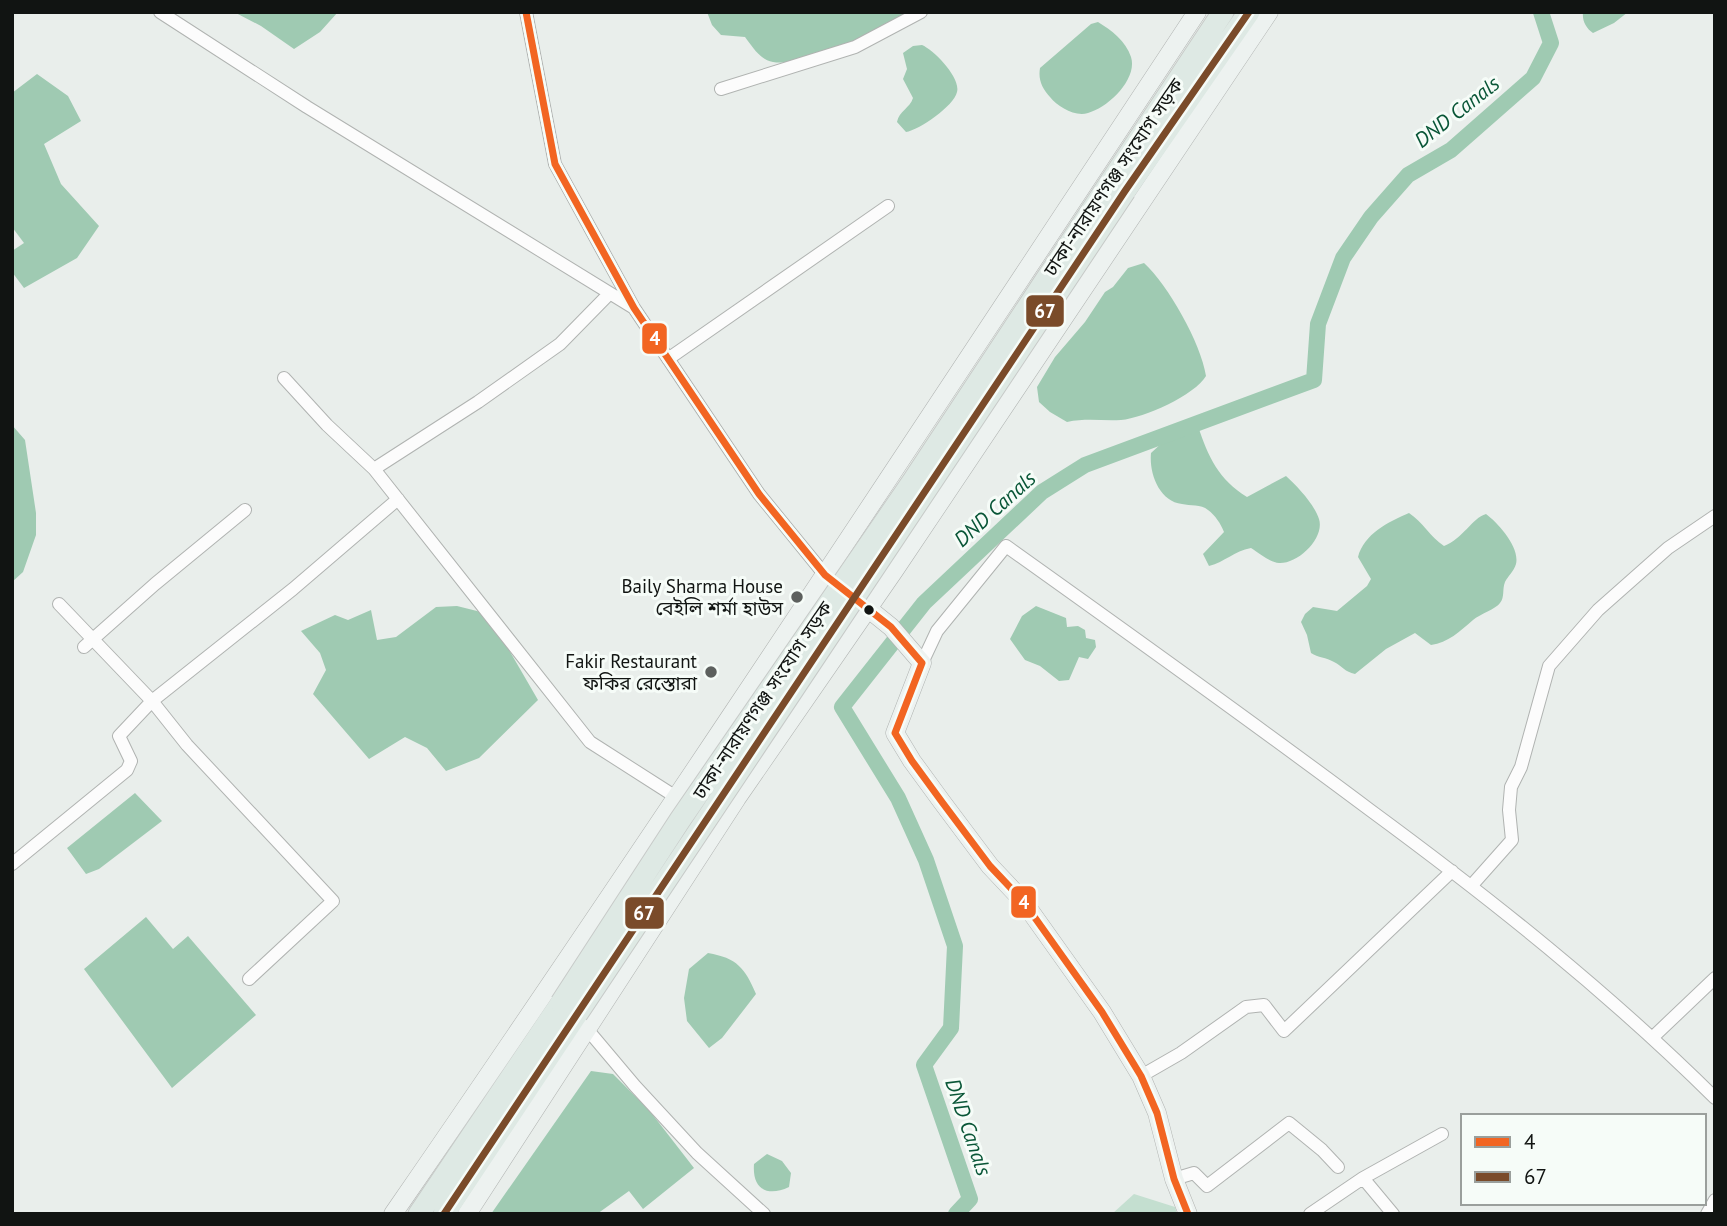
<svg xmlns="http://www.w3.org/2000/svg" width="1727" height="1226" viewBox="0 0 1727 1226" font-family="'PT Sans','Noto Sans Bengali',sans-serif">
	<style>
		.green { fill: #c4dfd0 }
		.water { fill: #9fcab2 }
		.lines { fill: none; stroke-linecap: round; stroke-linejoin: round }
		.canal { stroke: #9fcab2; stroke-width: 16 }
		.street-casing { stroke: #b0b3b1; stroke-width: 14 }
		.secondary-casing { stroke: #b0b3b1; stroke-width: 19 }
		.primary-casing { stroke: #c7cac8; stroke-width: 23 }
		.street { stroke: #fcfcfc; stroke-width: 12 }
		.secondary { stroke: #edf2f0; stroke-width: 18 }
		.primary { stroke: #dee9e4; stroke-width: 21 }
		.primary-bridge-casing { stroke: #c7cac8; stroke-width: 23; stroke-linecap: butt }
		.primary-bridge { stroke: #dee9e4; stroke-width: 21 }
		.bus-1-casing { stroke: #f6fcf8; stroke-width: 12 }
		.bus-2-casing { stroke: #f6fcf8; stroke-width: 12 }
		.bus-1 { stroke: #f26522; stroke-width: 7 }
		.bus-2 { stroke: #7a4b2a; stroke-width: 7 }
		.poi-dot { fill: #5d605e; stroke: #f6fcf8; stroke-width: 2.5 }
		.bus-dot { fill: #111412; stroke: #f6fcf8; stroke-width: 2.5 }
		.labels { text-anchor: middle; stroke-width: 6; stroke-linejoin: round; paint-order: stroke }
		.street-label { font-size: 19px; fill: #111412; stroke: #f6fcf8 }
		.poi-label { font-size: 19px; fill: #111412; stroke: #f6fcf8; text-anchor: end }
		.water-label { font-size: 21px; font-style: italic; fill: #095637; stroke: #f6fcf8 }
		.line-badge { stroke: #f6fcf8; stroke-width: 2.5 }
		.badge-label { font-size: 19px; text-anchor: middle; font-weight: bold; fill: #fff }
	</style>
	<rect width="100%" height="100%" fill="#e9eeeb"/>
	<path class="green" d="M1134,1194l41,13 2,7h-65z"/>
	<path class="water" d="M234,12h104l-18,20 -26,17 -33,-23z
		M707,12h205c-27,17 -109,56 -139,50 -13,-2 -21,-16 -28,-25l-24,-2 -9,-10z
		M1583,12h45l-14,11 -21,10c-7,-5 -11,-12 -10,-21z
		M1098,22c13,8 28,19 33,35 7,22 -23,51 -43,56 -13,4 -30,-6 -38,-16 -8,-9 -12,-17 -10,-29l51,-44z
		M922,45c12,5 39,33 35,47 -3,14 -38,38 -51,40l-9,-10c2,-11 13,-14 16,-24l-10,-19 4,-10 -4,-16 10,-7z
		M37,74l31,22 13,25 -37,23 17,40 38,42 -22,32 -53,30 -12,-16v-21l12,-8 -12,-16v-134z
		M1144,263c24,22 57,80 62,113 -11,19 -62,42 -85,44 -19,1 -35,-2 -54,2l-17,-10 -11,-10 -2,-15 18,-30 30,-35 20,-30 8,-5 15,-19z
		M12,425l13,15 11,73v22l-13,37 -11,10z
		M1198,426c10,31 21,54 49,71l39,-21c12,11 28,28 33,43 6,19 -21,45 -40,44 -10,-1 -20,-10 -28,-15 -17,3 -26,14 -42,18l-6,-12 21,-22c-3,-8 -9,-17 -16,-22 -7,-6 -18,-4 -26,-6 -23,-3 -33,-31 -31,-51l13,-12z
		M1409,513c14,9 21,24 35,33 19,-7 28,-28 42,-32 12,9 34,33 30,50 -2,7 -8,12 -11,18 -3,7 0,15 -5,21 -4,6 -20,11 -27,17 -13,11 -25,23 -42,25l-16,-12 -29,16 -31,25c-10,-2 -13,-8 -21,-12 -8,-5 -16,-4 -23,-9l-4,-18 -6,-13 4,-8 8,-7 24,4 30,-25 4,-7 -13,-22c6,-23 30,-35 51,-44z
		M457,606l24,6 24,31 33,57 -59,58 -33,13 -19,-23 -22,-11 -36,22 -56,-65 13,-24 -6,-17 -19,-22 34,-16 13,5 23,-10 6,30 19,-3 40,-30z
		M1036,606l30,12 1,9 11,-1 7,4 1,8 9,2 1,7 -8,12 -9,-2 -10,23 -10,1 -19,-15 -15,-6 -15,-21 12,-23z
		M135,793l27,28 -63,48 -13,5 -19,-26z
		M146,917l27,32 15,-13 68,79 -84,73 -88,-119z
		M708,953c29,5 37,15 48,41l-34,44 -13,10 -22,-27 -3,-23 5,-29z
		M591,1071l22,3 36,36 45,58 -51,41 -14,-18 -32,23h-106z
		M767,1154l15,7 9,12 -2,14c-21,10 -37,3 -35,-23z"/>
	<g class="lines">
		<path class="canal" d="M956,1214l14,-15 -46,-134 27,-37 4,-82 -29,-86 -28,-62 -56,-91 82,-104 118,-111 43,-27 229,-85 4,-56 25,-66 28,-41 37,-42 43,-25 82,-72 18,-35 -10,-31"/>
		<defs>
			<path id="street" d="M160,12l147,95 327,201
				M526,12l29,152 79,144 125,186 66,81
				M721,89l134,-42 66,-35
				M609,294l-49,50 -82,58 -104,67 216,273 86,55
				M668,359l220,-153
				M284,378l43,47 47,44
				M59,604l93,97 35,44 146,156 -84,78
				M84,647l71,-63 90,-74
				M922,663l15,-32 69,-85c122,87 244,174 364,264 121,89 238,182 345,288
				M12,864l115,-94 4,-9 -12,-25 33,-35 141,-112 105,-90
				M1472,885l40,-45 -3,-30 2,-23 10,-20 28,-101 49,-56 70,-62 47,-32
				M587,1029l48,57 62,67 67,61
				M1652,1038l63,-60
				M1141,1076l40,-23 65,-46 18,-2 20,26 168,-160
				M1363,1178l79,-44
				M1174,1179l20,-6 13,13 82,-63 33,27 16,17
				M1310,1214l53,-36 30,36
				M1707,1214l8,-14"/>
			<path id="secondary" d="M860,602l31,25 31,36 -27,70 17,28 30,41 48,64 33,35 79,111 39,64 16,37 17,66 14,35
				M393,1214c274,-397 538,-800 804,-1202
				M467,1214l270,-416 157,-227 375,-559"/>
			<path id="primary" d="M1111,181l112,-169
				M1125,191l124,-179
				M419,1214l142,-211
				M444,1214l133,-200"/>
		</defs>
		<use href="#street" class="street-casing"/>
		<use href="#secondary" class="secondary-casing"/>
		<use href="#primary" class="primary-casing"/>
		<use href="#street" class="street"/>
		<use href="#secondary" class="secondary"/>
		<use href="#primary" class="primary"/>
		<defs>
			<path id="primary-bridge" d="M561,1003l119,-183 233,-339 198,-300
				M577,1014l548,-823"/>
		</defs>
		<use href="#primary-bridge" class="primary-bridge-casing"/>
		<use href="#primary-bridge" class="primary-bridge"/>
		<defs>
			<path id="bus-1" d="M526,12l29,152 79,144 125,186 66,81 66,52 31,36 -27,70 17,28 30,41 48,64 33,35 79,111 39,64 16,37 17,66 14,35"/>
			<path id="bus-2" d="M444,1214l681,-1023 124,-179"/>
		</defs>
		<use href="#bus-1" class="bus-1-casing"/>
		<use href="#bus-2" class="bus-2-casing"/>
		<use href="#bus-1" class="bus-1"/>
		<use href="#bus-2" class="bus-2"/>
	</g>
	<g class="poi-dot">
		<circle cx="797" cy="597" r="7"/>
		<circle cx="711" cy="672" r="7"/>
	</g>
	<circle class="bus-dot" cx="869" cy="610" r="6"/>
	<g class="labels">
		<g class="street-label">
			<text transform="translate(1113 177) rotate(-56)" y="7">ঢাকা-নারায়ণগঞ্জ সংযোগ সড়ক</text>
			<text transform="translate(762 700) rotate(-56)" y="7">ঢাকা-নারায়ণগঞ্জ সংযোগ সড়ক</text>
		</g>
		<g class="poi-label">
			<text x="783" y="593">Baily Sharma House<tspan x="783" dy="22">বেইলি শর্মা হাউস</tspan></text>
			<text x="697" y="668">Fakir Restaurant<tspan x="697" dy="22">ফকির রেস্তোরা</tspan></text>
		</g>
		<g class="water-label">
			<text transform="translate(1457 112) rotate(-38)" y="7">DND Canals</text>
			<text transform="translate(995 509) rotate(-42)" y="7">DND Canals</text>
			<text transform="translate(968 1127) rotate(71)" y="7">DND Canals</text>
		</g>
	</g>
	<g class="line-badge">
		<rect x="1025" y="294" width="40" height="34" rx="7" fill="#7a4b2a"/>
		<rect x="641" y="322" width="27" height="33" rx="7" fill="#f26522"/>
		<rect x="1010" y="885" width="27" height="34" rx="7" fill="#f26522"/>
		<rect x="624" y="896" width="41" height="34" rx="7" fill="#7a4b2a"/>
	</g>
	<g class="badge-label">
		<text x="1045" y="318">67</text>
		<text x="655" y="345">4</text>
		<text x="1024" y="909">4</text>
		<text x="644" y="920">67</text>
	</g>
	<rect width="1727" height="1226" fill="none" stroke="#111412" stroke-width="28"/>
	<rect x="1461" y="1114" width="245" height="91" fill="#f6fcf8" stroke="#9a9f9c" stroke-width="2"/>
	<rect x="1475" y="1137" width="35" height="10" fill="#f26522" stroke="#9a9f9c" stroke-width="2"/>
	<text x="1524" y="1149" font-size="21" fill="#111412">4</text>
	<rect x="1475" y="1172" width="35" height="10" fill="#7a4b2a" stroke="#9a9f9c" stroke-width="2"/>
	<text x="1524" y="1184" font-size="21" fill="#111412">67</text>
</svg>
